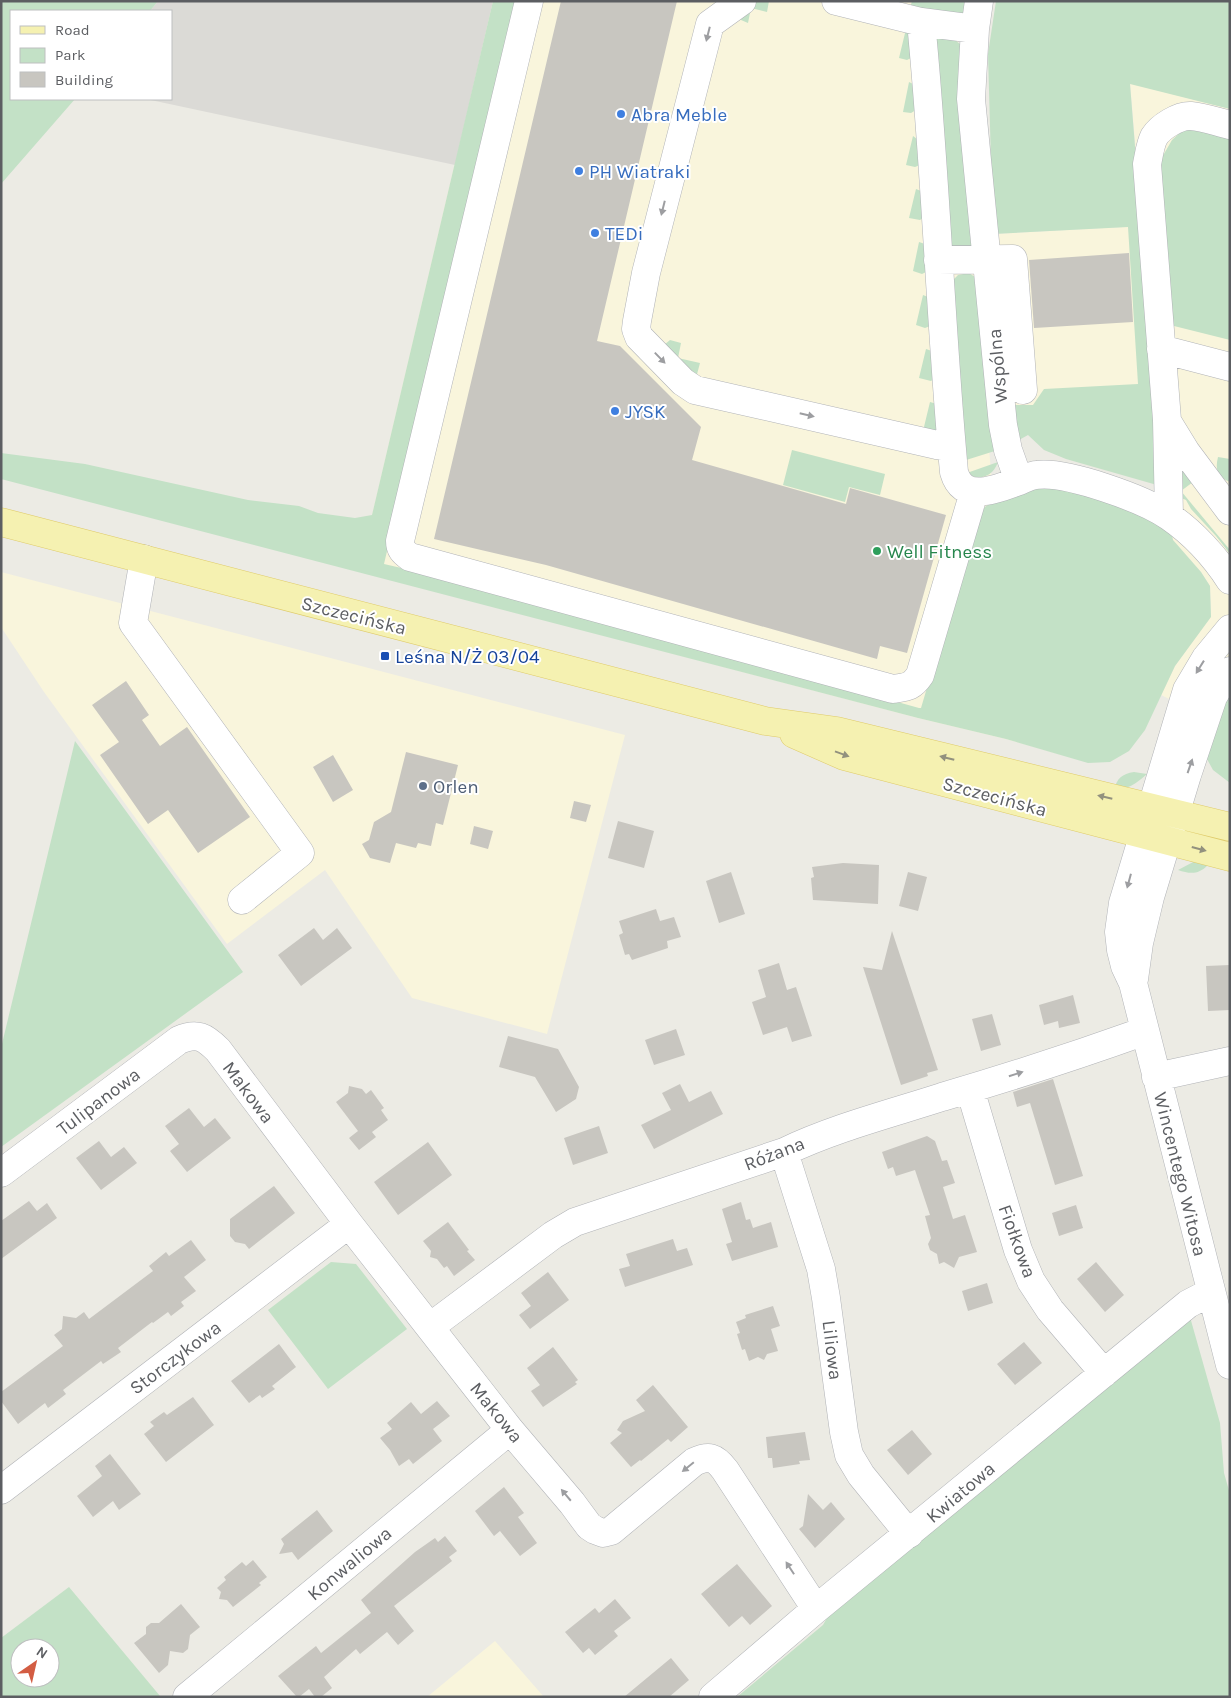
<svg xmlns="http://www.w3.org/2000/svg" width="1231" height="1698" viewBox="0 0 1231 1698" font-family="Karla,sans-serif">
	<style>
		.commercial { fill: #f9f5dc }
		.industrial { fill: #dbdad6 }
		.green { fill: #c3e1c6; fill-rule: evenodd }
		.building { fill: #c8c6c0 }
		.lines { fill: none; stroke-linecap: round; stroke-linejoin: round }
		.minor-casing { stroke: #b1b3b7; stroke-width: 29 }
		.major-casing { stroke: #dfcb6a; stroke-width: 29 }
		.minor { stroke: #fff; stroke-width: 28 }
		.major { stroke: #f5f1b1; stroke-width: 28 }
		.oneway { fill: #9d9ea1 }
		.oneway2 { fill: #92917e }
		.shop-dot { fill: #3f7fe0; stroke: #fff; stroke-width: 2 }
		.leisure-dot { fill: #2e9e5b; stroke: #fff; stroke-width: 2 }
		.transit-dot { fill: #1a4fb4; stroke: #fff; stroke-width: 2 }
		.service-dot { fill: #5c6f8a; stroke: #fff; stroke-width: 2 }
		.labels { text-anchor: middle; stroke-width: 4; stroke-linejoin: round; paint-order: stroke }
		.shop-label { font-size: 19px; fill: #366cbe; stroke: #fff; text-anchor: start }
		.street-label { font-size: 19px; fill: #5c5e62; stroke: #fff }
		.leisure-label { font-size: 19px; fill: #27864d; stroke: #fff; text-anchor: start }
		.transit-label { font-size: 19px; fill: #164399; stroke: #fff; text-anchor: start }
		.service-label { font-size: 19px; fill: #4e5e75; stroke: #fff; text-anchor: start }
	</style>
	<rect width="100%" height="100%" fill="#ecebe4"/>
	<path class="commercial" d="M493,1h470l-6,55 39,477 66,222 -56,-16 -88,-21 -559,-147z
		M1130,83l100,26v637l-14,-24 -55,-27 14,-29 36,-50 -1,-30 -9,-14 -28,-32 -11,-51 -6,-84h-147l-16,-171 149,-8z
		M1,572l624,163 -78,299 -135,-36 -87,-128 -98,74 -183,-252 -43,-65z
		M495,1641l49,56h-117z"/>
	<path class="industrial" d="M158,1h335l-38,164 -309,-66h25v-88h-21z"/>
	<path class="green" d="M1,1h157l-8,10h-139v88h64l-74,85z
		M493,1h23l-132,563 104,24 431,120h2l52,-176 9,-22 4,-4 8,-4 50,-16 57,10 70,35 2,9 28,32 9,14 1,31 -36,49 -30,64 -16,21 -19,11 -22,1 -82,-24 -88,-21 -917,-239v-26l84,11 163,36 51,6 19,7 37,5 17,-3z
		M757,1h12l-2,11 -16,-4 -3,15 -7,-3 -2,-3 2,-5z
		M912,1h59l-1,7 -9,8 -51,-8z
		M996,1h234v108l-100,-25 32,399 -5,2 -91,-26 -22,-9 -16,-15 -9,5 -10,-35h24l11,-16 94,-5 -10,-157 -135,7 -5,-180z
		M906,29l4,2 1,27 -4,2 -8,-2z
		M937,37l18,3 5,4 15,198 -9,10 -18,-7 -13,-206z
		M909,82l4,2 3,26 -5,3 -8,-1z
		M1185,128l45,6v206l-64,-16 -11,-125 6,-40 11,-19z
		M913,136l4,3 3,26 -5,2 -9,-2z
		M916,189l5,2 3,26 -4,3 -11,-2z
		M919,242l6,2 1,28 -4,2 -9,-3z
		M969,273l6,4 23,173 -35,11 -12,-179 7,-7z
		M923,295l5,2 2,29 -5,2 -9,-3z
		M670,340l11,3 -3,15 22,5 -4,15 -32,-33z
		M926,349l6,2 2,28 -3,2 -12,-3z
		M930,402l7,2v29l-14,-2z
		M792,450l93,24 -5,21 -31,-8 -4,15 -62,-17z
		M1218,457l12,2v23c-13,-5 -15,-13 -12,-25z
		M998,462c-7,18 -19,17 -34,12z
		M1176,462l17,20 -12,9 49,59v4l-14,-18 -25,-27 -5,-9 -7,-3z
		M1230,694v89l-17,-13 -6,-11 9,-37z
		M75,741l168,231 -242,175v-99z
		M1134,772l13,2c-11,10 -19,15 -33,16 3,-12 8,-16 20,-18z
		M1197,860l11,5c-10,10 -18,9 -30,5z
		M331,1262l25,2 51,65 -79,60 -60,-79z
		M1190,1317l30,106 4,50 6,21v203h-493l86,-72 10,-18z
		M69,1587l91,109 -159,1v-59zM20,1648h30v30h-30z"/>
	<path class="building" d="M561,1h116l-80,340 23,5 81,81 -9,33 154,44 4,-16 96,27 -39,138 -27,-7 -3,13 -331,-94 -112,-26z
		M1129,253l4,69 -99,6 -5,-68z
		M126,681l23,34 -7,5 18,26 27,-19 63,90 -52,36 -30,-43 -20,14 -48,-69 19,-13 -27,-37z
		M406,752l52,13 -15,60 -7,-2 -5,23 -13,-3 -2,5 -20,-5 -6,20 -20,-5 -8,-14 7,-4 5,-18 17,-10z
		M333,755l20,35 -20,12 -20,-35z
		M574,801l17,4 -5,17 -16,-4z
		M618,821l36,10 -10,37 -36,-10z
		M474,826l19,5 -5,18 -18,-5z
		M843,863l36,2 -1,39 -65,-4 -2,-22 3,-1 -2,-10z
		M731,872l14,42 -26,9 -13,-42z
		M908,872l19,5 -9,34 -19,-5z
		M656,909l4,12 14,-4 7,20 -14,4 1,7 -36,12 -3,-6 -4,1 -6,-20 4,-2 -4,-12z
		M314,928l9,12 14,-12 15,20 -51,38 -23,-31z
		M892,931l46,139 -11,3 1,3 -27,9 -38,-118 19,3z
		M779,963l8,27 9,-3 16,49 -20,6 -5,-15 -24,8 -11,-33 14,-5 -8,-27z
		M1230,965v45l-22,1 -2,-45z
		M1073,995l7,28 -21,5 -1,-7 -14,4 -5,-20z
		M992,1014l9,31 -20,6 -9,-32z
		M676,1029l9,26 -31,10 -9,-25z
		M508,1036l50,13 21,38 -3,12 -20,13 -21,-35 -36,-10z
		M1053,1079l30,97 -28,9 -25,-82 -13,4 -4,-15z
		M680,1084l9,18 22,-11 12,23 -69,35 -13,-24 30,-15 -9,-17z
		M349,1086l13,3 4,5 5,-4 13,18 -3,2 7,10 -16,12 4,5 -17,13 -10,-12 9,-7 -22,-29 12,-9z
		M189,1108l15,19 11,-9 16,20 -44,34 -17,-21 9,-7 -14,-18z
		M599,1126l9,27 -35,12 -9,-27z
		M927,1136l8,5 7,20 5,-1 8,23 -12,4 10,32 12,-4 12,37 -18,5 -5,11 -10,-6 -5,2 -2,-10 -7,-4 -2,-6 3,-6 -6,-22 5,-1 -15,-45 -19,6 -3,-9 -5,2 -6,-17z
		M99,1141l12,16 13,-10 13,16 -36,27 -25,-32z
		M428,1142l24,33 -54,40 -24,-33z
		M274,1186l21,27 -46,36 -4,-5 -10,-2 -5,-6v-17z
		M29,1201l8,10 10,-8 10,15 -56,41v-38z
		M741,1202l5,18 4,-1 3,9 18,-6 7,25 -46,14 -6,-17 6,-2 -10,-33z
		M1076,1205l7,23 -24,8 -7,-23z
		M448,1222l21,28 -2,1 8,9 -21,16 -7,-10 -3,2 -7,-9 -7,-2 1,-6 -8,-10z
		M673,1239l4,12 10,-3 6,17 -68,22 -6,-18 11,-3 -4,-12z
		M191,1240l15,20 -22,17 12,14 -15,11 3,4 -13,10 -3,-4 -15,11 -1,-1 -34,26 3,4 -18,12 -2,-3 -38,29 3,4 -18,14 -3,-5 -27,21 -17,-23v-9l62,-46 -9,-11 8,-6 1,-13 13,2 8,-6 5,7 64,-48 -4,-5 17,-14 3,4z
		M1096,1262l28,33 -19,17 -28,-33z
		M548,1272l21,28 -39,29 -11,-14 12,-9 -10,-13z
		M987,1283l6,20 -25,8 -6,-20z
		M773,1306l7,20 -9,3 7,22 -11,3 -3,6 -6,-3 -9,4 -4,-12 -3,1 -5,-16 3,-1 -4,-11 10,-4 -1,-3z
		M1024,1342l18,21 -27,22 -18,-21z
		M279,1344l17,23 -24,19 3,3 -13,9 -2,-3 -11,8 -18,-22z
		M553,1347l25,33 -3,2 2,2 -34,23 -12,-16 9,-6 -13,-17z
		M653,1385l35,42 -17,15 -3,-3 -27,22 -1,-1 -9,7 -21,-24 12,-10 -5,-3 6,-9 22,-10 -9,-11z
		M193,1397l21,28 -48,37 -22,-28 10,-8 -4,-4 14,-10 3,3z
		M437,1401l13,15 -17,13 9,12 -29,23 -4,-5 -10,7 -9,-16 -10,-12 12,-9 -5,-6 24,-21 10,12z
		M912,1430l20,24 -24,21 -21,-25z
		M805,1432l5,28 -11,1 1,3 -27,4 -1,-10h-4l-2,-21z
		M110,1454l31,40 -22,16 -6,-9 -20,16 -16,-21 25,-20 -7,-10z
		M504,1487l20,26 -6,4 19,26 -17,13 -20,-25 -6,5 -19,-25z
		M808,1494l15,16 8,-8 14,17 -30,29 -16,-19 4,-3z
		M317,1510l16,21 -35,29 -6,-8 -13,2 5,-10 -3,-5z
		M445,1536l12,15 -8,6 3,4 -58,45 20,25 -16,14 -11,-13 -27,22 -4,-5 -32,28 8,11 -11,9h-6l-6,-8 -10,8h-2l-19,-21 38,-30 5,7 50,-40 -10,-13 54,-48 20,-14 3,4z
		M253,1560l14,17 -8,6 2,2 -28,22 -6,-7 -8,-1 2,-7 -4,-4 9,-8 -2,-3 18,-15 4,4z
		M737,1564l35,42 -22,19 -8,-9 -13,11 -28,-33z
		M615,1599l16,19 -17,13 4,5 -23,19 -6,-7 -6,5 -18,-21 30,-24 4,5z
		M181,1604l19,23 -10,8 -2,14 -5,4 -13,-2 -2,14 -9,8 -25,-30 12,-9v-7l5,-4h8z
		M671,1658l18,22 -20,17h-45z"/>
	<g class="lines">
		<defs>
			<path id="minor" d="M529,1l-129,540c0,8 3,11 10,16l483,132c14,-2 19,-2 27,-14l54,-183
				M742,1l-32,23 -64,249 -9,48 -1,8 3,8 44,45 12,8 242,55 8,1 6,-1
				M836,1l85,21 54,7
				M979,1l-4,28 -4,70 32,326 5,25 11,31c5,-2 12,-6 18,-6 29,-4 108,24 133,42 23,16 45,40 60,63
				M921,22c15,150 19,300 33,450 9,32 42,17 65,9
				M938,260l75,-1 10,131
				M1161,349l69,18
				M1167,421l19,31 44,59
				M1169,516l-2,-96 -20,-256c2,-9 3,-19 7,-27 6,-10 25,-22 37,-21 13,1 26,6 39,9
				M144,559l-11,64 167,230 -58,47
				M1230,629l-24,29 -19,32 -64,213 -4,29 2,18 4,16 8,17 97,382
				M1134,979l5,-36 11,-46 37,-122 26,-78 7,-12 10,-14
				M1156,1077l74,-16
				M970,1089l48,161 13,31 19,29 54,63
				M784,1152l37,117 5,29 18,134 5,23 12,20 48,59
				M1,1173l178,-133c18,-8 26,-3 39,10l131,174 161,206 62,73 17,23 6,4 8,3 8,-2 83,-69c15,-7 21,-5 31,8l91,139
				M430,1327l123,-92 22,-13 209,-70c50,-24 105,-38 158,-55 68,-20 136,-42 203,-66
				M1,1490l348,-266
				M187,1697l323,-267
				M713,1697l103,-88 372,-305 23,-12"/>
			<path id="major" d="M1,522l764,199 72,10 393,96
				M794,734l50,22 386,101"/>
		</defs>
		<use href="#minor" class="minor-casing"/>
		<use href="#major" class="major-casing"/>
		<use href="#minor" class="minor"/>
		<use href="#major" class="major"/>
	</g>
	<defs><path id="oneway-solid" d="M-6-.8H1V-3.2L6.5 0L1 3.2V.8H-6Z" transform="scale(1.25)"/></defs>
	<g class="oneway">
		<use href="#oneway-solid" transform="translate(708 34) rotate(104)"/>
		<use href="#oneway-solid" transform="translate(663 208) rotate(104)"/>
		<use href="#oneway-solid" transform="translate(660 358) rotate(46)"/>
		<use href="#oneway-solid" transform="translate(807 415) rotate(13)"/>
		<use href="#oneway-solid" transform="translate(1200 667) rotate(122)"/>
		<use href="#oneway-solid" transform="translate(1190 766) rotate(-71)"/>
		<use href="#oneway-solid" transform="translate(1129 881) rotate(105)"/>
		<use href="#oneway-solid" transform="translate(1016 1074) rotate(-18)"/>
		<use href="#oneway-solid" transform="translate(688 1467) rotate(141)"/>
		<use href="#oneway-solid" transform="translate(566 1495) rotate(-130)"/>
		<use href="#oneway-solid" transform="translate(790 1568) rotate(-123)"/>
	</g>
	<g class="oneway2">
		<use href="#oneway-solid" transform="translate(842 754) rotate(20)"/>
		<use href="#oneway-solid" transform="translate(947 758) rotate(-166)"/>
		<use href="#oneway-solid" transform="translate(1105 797) rotate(-167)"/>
		<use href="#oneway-solid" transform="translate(1199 849) rotate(15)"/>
	</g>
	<g class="shop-dot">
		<circle cx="621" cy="114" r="5"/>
		<circle cx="579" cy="171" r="5"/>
		<circle cx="595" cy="233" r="5"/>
		<circle cx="615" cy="411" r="5"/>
	</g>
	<circle class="leisure-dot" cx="877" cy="551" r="5"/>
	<rect class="transit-dot" x="380" y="651" width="10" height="10" rx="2.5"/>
	<circle class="service-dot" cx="423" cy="786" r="5"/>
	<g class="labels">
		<g class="shop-label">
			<text x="631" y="121">Abra Meble</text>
			<text x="589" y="178">PH Wiatraki</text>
			<text x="605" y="240">TEDi</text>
			<text x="625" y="418">JYSK</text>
		</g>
		<g class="street-label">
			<text transform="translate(997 366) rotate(-95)" y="7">Wspólna</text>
			<text transform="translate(354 615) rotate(14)" y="7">Szczecińska</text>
			<text transform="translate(995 796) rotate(15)" y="7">Szczecińska</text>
			<text transform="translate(249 1092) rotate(53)" y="7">Makowa</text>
			<text transform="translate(98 1101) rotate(-37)" y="7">Tulipanowa</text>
			<text transform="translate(774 1153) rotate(-21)" y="7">Różana</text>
			<text transform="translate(1181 1174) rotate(76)" y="7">Wincentego Witosa</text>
			<text transform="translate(1018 1241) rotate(70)" y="7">Fiołkowa</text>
			<text transform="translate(833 1350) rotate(83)" y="7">Liliowa</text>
			<text transform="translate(175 1357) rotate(-37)" y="7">Storczykowa</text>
			<text transform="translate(497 1412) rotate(51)" y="7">Makowa</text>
			<text transform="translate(960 1492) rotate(-40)" y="7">Kwiatowa</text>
			<text transform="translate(349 1563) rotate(-40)" y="7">Konwaliowa</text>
		</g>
		<g class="leisure-label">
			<text x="887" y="558">Well Fitness</text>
		</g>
		<g class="transit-label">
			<text x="395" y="663">Leśna N/Ż 03/04</text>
		</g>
		<g class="service-label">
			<text x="433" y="793">Orlen</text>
		</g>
	</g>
	<rect width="1231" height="1698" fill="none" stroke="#5c5e62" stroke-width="5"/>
	<rect x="10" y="10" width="162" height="90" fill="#ffffff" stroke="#bebfc0"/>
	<rect x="20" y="26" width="25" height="8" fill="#f5f1b1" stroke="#bebfc0"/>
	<text x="55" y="35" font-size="15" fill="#5c5e62">Road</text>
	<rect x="20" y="48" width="25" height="15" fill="#c3e1c6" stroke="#bebfc0"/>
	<text x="55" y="60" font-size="15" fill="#5c5e62">Park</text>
	<rect x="20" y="72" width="25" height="15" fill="#c8c6c0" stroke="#bebfc0"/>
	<text x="55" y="85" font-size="15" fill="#5c5e62">Building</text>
	<g transform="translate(35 1663) rotate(34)"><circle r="24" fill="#ffffff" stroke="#bebfc0"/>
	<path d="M0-4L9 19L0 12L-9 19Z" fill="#d35d43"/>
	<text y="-8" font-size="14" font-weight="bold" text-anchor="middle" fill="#5c5e62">N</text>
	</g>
</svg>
